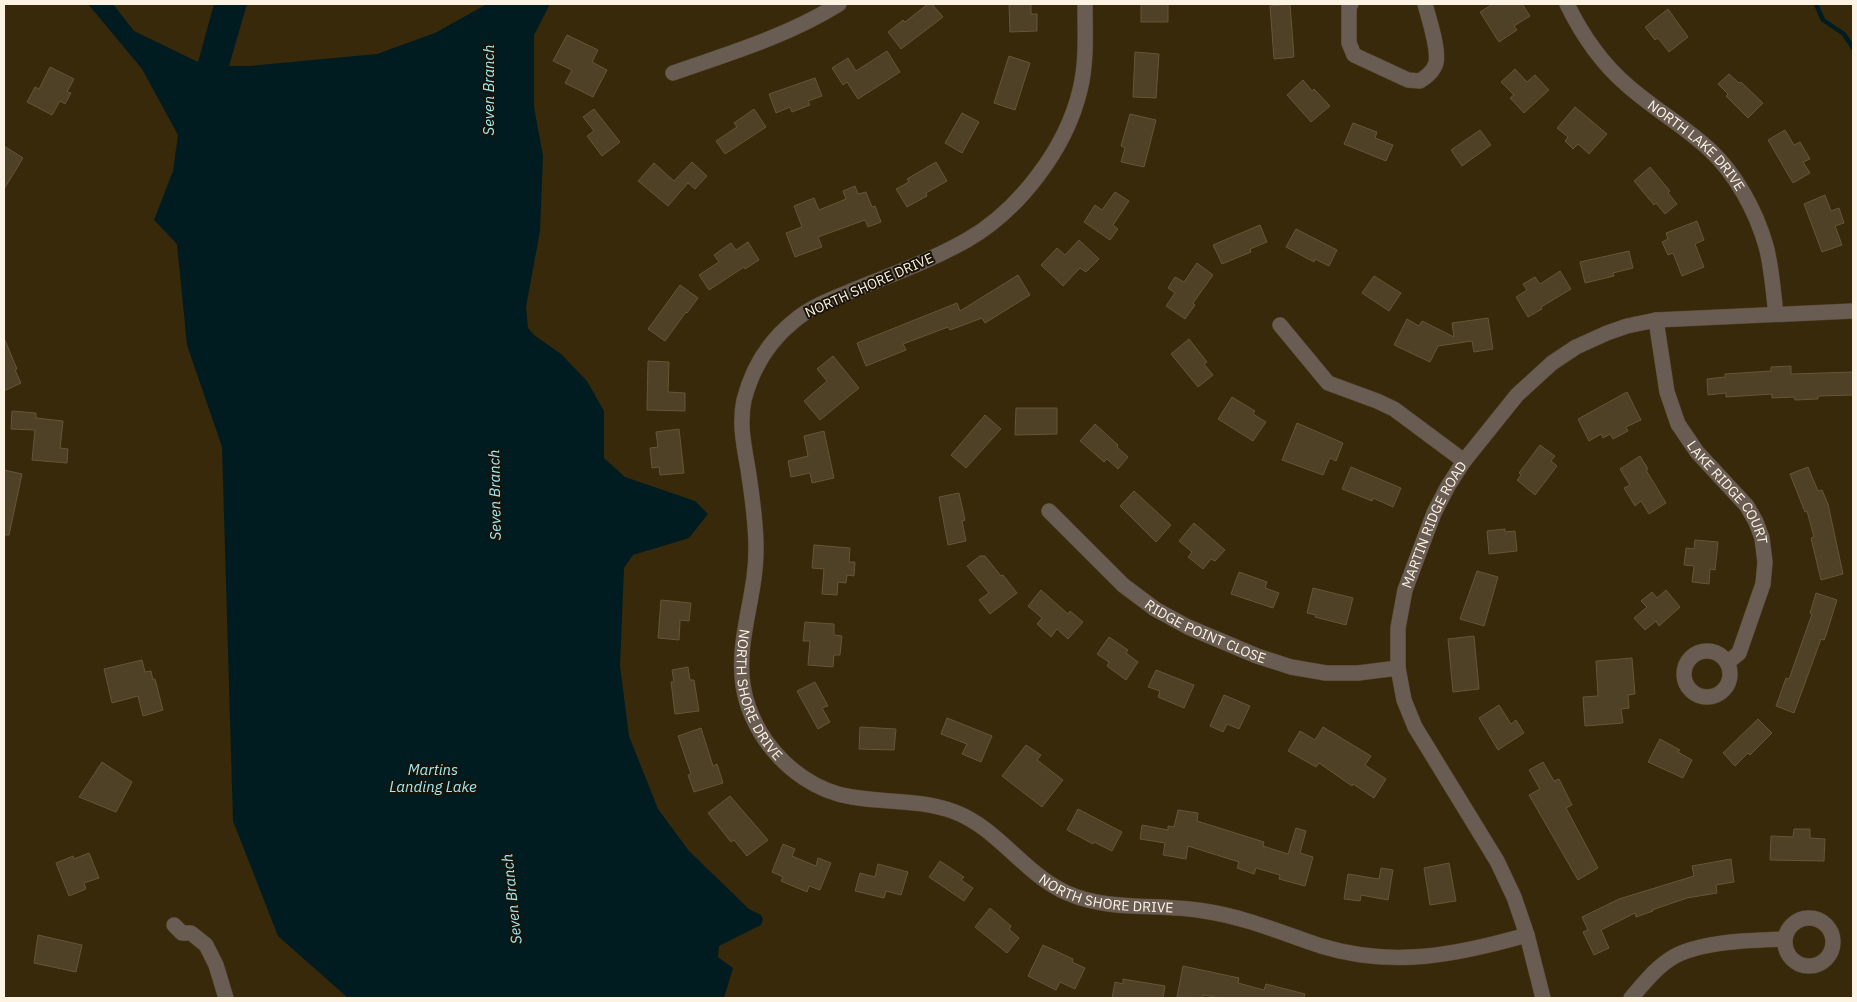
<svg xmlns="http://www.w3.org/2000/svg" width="1857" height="1002" viewBox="0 0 1857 1002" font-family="'IBM Plex Sans',sans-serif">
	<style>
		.water { fill: #001c20 }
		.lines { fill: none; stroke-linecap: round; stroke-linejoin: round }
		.stream { stroke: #001c20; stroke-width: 4.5 }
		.building { fill: #4f4126; stroke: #665538 }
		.minor-casing { stroke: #534529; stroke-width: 16 }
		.minor { stroke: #695c53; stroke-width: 15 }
		.labels { text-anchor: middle; stroke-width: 4; stroke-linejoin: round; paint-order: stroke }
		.street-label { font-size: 14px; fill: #fcf3e2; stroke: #1a1307 }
		.water-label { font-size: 15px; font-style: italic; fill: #9feaf5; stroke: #1a1307 }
	</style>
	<rect width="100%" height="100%" fill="#38290b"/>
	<path class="water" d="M88,4h25l21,27 64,31 16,-58h33l-18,62h21l127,-12 58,-21 52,-29h63l-16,31v72l9,49 -3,75 -14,76 2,21 6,7 27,19 26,27 17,30v47l21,19 70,24 13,13 -19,24 -56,17 -9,13 -4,98 9,70 29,73 31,42 60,58 12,6 2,4 -2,6 -42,21 -1,11 15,11 -9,30h-376l-70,-62 -45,-115 -11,-374 -35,-102 -10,-101 -23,-24 19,-49 5,-36 -36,-66z"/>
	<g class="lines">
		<path class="stream" d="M1816,4l7,16 21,14 9,14"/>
	</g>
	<path class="building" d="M928,4h4l11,13 -42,32 -13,-17 15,-12 2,2z
		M1009,4h22v10h6v17l-27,1z
		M1141,4h27v18h-27z
		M1290,4l4,53 -20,2 -4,-53z
		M1493,4h29l8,12 -16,10 3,4 -18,12 -19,-30z
		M1668,9l20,28 -19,15 -11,-14 -3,2 -10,-13z
		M567,35l31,15 -6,12 15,8 -14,27 -28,-14 7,-13 -19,-9z
		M887,51l13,21 -42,27 -11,-17 -4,3 -11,-17 16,-10 8,13z
		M1135,52l24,2 -3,44 -23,-1z
		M1009,56l21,7 -15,47 -21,-7z
		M50,67l24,12 -7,13 4,1 -6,11 -5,-3 -8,14 -25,-13 8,-15 4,2z
		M1515,69l12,13 8,-7 14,15 -25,23 -14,-15 4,-3 -13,-13z
		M1729,74l10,9 2,-1 22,21 -15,15 -22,-22 2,-2 -10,-10z
		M815,78l7,18 -14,5 2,4 -18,7 -2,-5 -14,6 -7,-19z
		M1303,80l9,11 2,-2 16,17 -19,16 -24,-27z
		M1575,107l32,27 -18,20 -11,-10 -5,5 -8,-8 3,-4 -11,-9z
		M594,109l26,33 -18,14 -15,-20 7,-5 -11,-14z
		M754,109l12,18 -41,27 -9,-13 21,-14 -3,-4z
		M962,113l17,9 -17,31 -17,-10z
		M1130,114l26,6 -12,47 -23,-5 4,-14 -4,-2z
		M1353,123l24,9 -2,6 18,7 -7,16 -42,-17z
		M1480,130l11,15 -29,21 -11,-16z
		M1785,130l9,15 6,-3 10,17 -7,3 7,11 -17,10 -25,-43z
		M4,146l19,12 -19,31z
		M692,162l15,14 -12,13 -7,-6 -20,23 -30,-25 16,-18 20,18z
		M936,162l11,19 -21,12 1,3 -20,11 -11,-18 13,-7 -2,-3z
		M1650,167l20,24 -2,2 9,11 -12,10 -9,-11 -2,2 -20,-24z
		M855,186l3,8 8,-2 6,15 3,-1 6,16 -13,5 -3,-7 -47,17 4,10 -27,10 -9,-24 16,-6 -8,-21 20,-8 5,12 27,-11 -3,-8z
		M1115,192l14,9 -16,24 5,4 -8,11 -26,-18 11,-17 7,5z
		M1825,195l6,16 8,-3 5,15 -9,3 7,19 -20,7 -18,-48z
		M1697,221l7,19 -9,4 9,23 -22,9 -9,-23 -5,2 -6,-13 6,-3 -2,-6z
		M1260,225l7,17 -17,7 1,3 -29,12 -9,-19z
		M1296,229l41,21 -8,16 -14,-7 -1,3 -28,-15z
		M1079,240l20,19 -13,13 -6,-4 -17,18 -22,-21 16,-17 8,7z
		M748,242l11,18 -14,9 -1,-2 -35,23 -10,-15 20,-13 -5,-7 17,-12 5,7z
		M1629,251l4,17 -20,5 1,3 -29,7 -5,-21z
		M1197,263l16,12 -20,28 2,2 -10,14 -19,-13 9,-13 -7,-5 7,-11 9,5z
		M1560,271l11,18 -30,18 1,2 -14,8 -12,-20 11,-7 -4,-6 12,-7 5,7z
		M1018,275l12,20 -45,28 -3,-5 -32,12 -2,-3 -45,17 3,6 -40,16 -9,-23 100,-40 3,8z
		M1374,276l27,17 -12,18 -27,-18z
		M680,285l18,13 -11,15 -1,-1 -21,29 -17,-12z
		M1488,318l5,31 -19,3 -2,-11 -34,5 -8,16 -36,-17 13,-26 12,7 3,-5 32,16 -2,-14z
		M4,338l13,31 -2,1 6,13 -17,8z
		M1189,339l18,23 -3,2 9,11 -15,12 -27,-33z
		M833,356l26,32 -39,32 -16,-19 23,-20 -10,-12z
		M648,361l21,1 -1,30 17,1v18l-38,-1z
		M1791,366v8l62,-2v23l-35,1v3l-23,1 -1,-3 -22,1v-4l-46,3v-4l-18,2 -1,-16 18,-2v-3l46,-3v-4z
		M1627,392l14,28 -15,7 2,4 -15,8 -3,-5 -7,4 -2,-4 -12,7 -11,-22z
		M1232,397l23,14 -2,3 13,8 -13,19 -35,-22z
		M1016,408h41v26l-42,1z
		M12,411l24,2v5l27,3 -3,27 8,1 -1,14 -35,-3 3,-30 -24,-1z
		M985,415l16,14 -35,39 -15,-13z
		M1297,423l46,20 -7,18 -6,-3 -7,17 -41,-15z
		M1095,424l23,21 -1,2 11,10 -10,12 -11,-10 -3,3 -24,-21z
		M679,429l5,44 -24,2 -1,-8 -7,1 -2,-20 8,-1 -2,-15z
		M824,431l10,47 -22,5 -2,-10 -19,4 -3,-16 20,-5 -4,-20z
		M1540,445l15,11 -4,5 6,5 -22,29 -18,-15 4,-5 -2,-2z
		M1640,456l8,13 -2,1 20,33 -17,11 -8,-13 -6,5 -11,-18 6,-3 -10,-16z
		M1351,467l50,21 -8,19 -20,-9 -1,3 -30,-12z
		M1808,467l10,24 4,-1 6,14 15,70 -22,6 -10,-42 3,-1 -7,-26 -2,1 -15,-38z
		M4,470l18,4 -13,61h-5z
		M1134,491l37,34 -15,17 -36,-36z
		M959,493l6,27 -3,1 4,20 -18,4 -9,-48z
		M1194,523l31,27 -10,11 -4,-2 -8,10 -15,-12 4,-5 -13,-11z
		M1505,529v3l10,-1 2,20 -28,3 -2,-23z
		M1695,540l23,2 -3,28 -5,-1 -1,15 -17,-2 2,-16 -10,-1 2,-17 8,1z
		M814,545l36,3 -1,14h6l-1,14 -7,-1 -1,8 -8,-1 -1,13 -15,-1 2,-25 -12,-1z
		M980,556h5l16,20 2,-1 14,18 -27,21 -11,-14 10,-7 -22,-27z
		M1477,571l21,6 -14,49 -24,-7z
		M1239,572l28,10 -2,6 14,5 -6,15 -42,-14z
		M1313,588l40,10 -7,27 -31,-8 1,-2 -9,-2z
		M1041,590l27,24 2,-3 13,11 -15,17 -11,-10 -6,8 -14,-13 5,-6 -14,-12z
		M1666,590l14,17 -21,19 -3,-5 -11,9 -11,-12 13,-11 -6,-6 11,-9 5,6z
		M1816,593l21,7 -11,35 -2,5 -3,-1 -27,74 -18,-7 10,-28 3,1 23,-65 -2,-1z
		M661,600l30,3 -2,18 -9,-1 -1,20 -21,-2z
		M805,622l29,2v11l8,1 -2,19h-6l-1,12 -25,-2 2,-24h-7z
		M1474,636l5,53 -26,3 -5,-53z
		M1109,637l19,13 -2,3 12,9 -12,18 -19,-14 2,-4 -12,-8z
		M1632,658l3,36 -7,1 1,13 -8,1 2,14 -38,3 -2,-29 15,-1 -2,-35z
		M142,660l3,12 6,-1 2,9 2,-1 8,31 -20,6 -5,-20 -26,7 -8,-34z
		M688,667l2,13h4l5,31 -24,3 -4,-32h3l-2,-12z
		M1156,670l38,15 -10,23 -26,-11 2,-6 -12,-4z
		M815,682l13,24 -6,2 8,14 -12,7 -21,-38z
		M1224,695l26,11 -11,23 -12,-5 -4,8 -13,-6z
		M1499,705l12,19 5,-4 8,13 -26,17 -19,-32z
		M947,718l45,18 -11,26 -19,-8 5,-10 -26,-10z
		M1758,719l14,14 -22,22 -2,-2 -13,13 -12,-13z
		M860,727l36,2 -2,21 -35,-1z
		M1323,727l48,29 -6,9 21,14 -12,19 -21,-14 -1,2 -33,-23 -3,4 -28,-16 12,-20 15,9z
		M701,728l12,38 4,-2 6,19 -29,9 -6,-17 3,-1 -13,-38z
		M1660,739l20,11 -2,2 14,8 -9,18 -35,-16z
		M1026,745l15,10 -4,5 26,20 -21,27 -40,-31z
		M102,762l30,20 -16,30 -37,-15z
		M1543,762l11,19 5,-2 13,26 -6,3 32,60 -20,12 -49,-85 11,-6 -11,-19z
		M730,796l38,44 -21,16 -13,-16 -3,2 -23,-29z
		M1078,809l44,23 -10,19 -18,-9 -1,2 -26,-14z
		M1178,810l20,3 -1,8 67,21 -1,4 25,8 8,-26 10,3 -6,22 13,4 -8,29 -26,-7 1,-4 -24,-7 -2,6 -17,-6 2,-6 -51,-16 -2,13 -23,-4 2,-12 -25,-4 2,-14 26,5v-4l6,1z
		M1794,829h16v9l15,1 -1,22 -54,-1 1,-24 22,1z
		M783,844l12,5 -3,7 24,10 2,-8 13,5 -11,27 -11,-4 -2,6 -26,-11 2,-4 -11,-5z
		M89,853l10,25 -15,5 2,6 -17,7 -13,-33 17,-7 1,3z
		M1731,859l3,23 -18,3 1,8 -30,5 -35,12 1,1 -17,6 -1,-4 -34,17 8,18 -15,7 -11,-23 5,-2 -6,-13 37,-18 75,-23 -2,-10z
		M940,861l24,16 -3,3 12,8 -9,13 -35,-24z
		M1449,863l7,38 -26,4 -6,-37z
		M878,864l30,8 -7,23 -15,-4 -2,7 -29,-7 5,-18 15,4z
		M1381,868l12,2 -5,30 -27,-5 -1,6 -16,-2 4,-25 31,5z
		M990,908l21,18 -2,3 10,9 -12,15 -32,-26z
		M38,935l44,10 -6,27 -42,-9z
		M1043,945l30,14 -1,3 13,6 -10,21 -15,-7 -4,8 -28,-14z
		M1183,966l56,12 -1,5 26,7 2,-6 39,10 -1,4h-84l-17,-3v3l-26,-1z
		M1123,979l42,7 -2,12h-51l3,-16 8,2z"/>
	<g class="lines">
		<defs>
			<g id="minor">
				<path id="s1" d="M1085,4c0,29 2,58 -5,86 -14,59 -61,120 -113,150 -35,20 -74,34 -111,49 -21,9 -45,17 -62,32 -25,20 -42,48 -50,79 -5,24 0,46 4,69 4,26 8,52 8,78 1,47 -20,92 -13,138 3,20 12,40 23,56 20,28 51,51 86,56 35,6 68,2 103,15 44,17 69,62 112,81 43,19 92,10 137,18 41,6 78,22 117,35 72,22 136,9 206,-11"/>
				<path d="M1351,4l-2,2v37l5,12 54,25 12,1c7,-5 13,-9 16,-18 3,-14 -7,-44 -11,-59"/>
				<path id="s2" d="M1567,4c15,31 34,59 61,82 25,22 56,40 81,63 27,25 47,62 57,97 6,22 7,45 10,68"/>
				<path d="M673,73c57,-20 115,-37 166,-69"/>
				<path id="s3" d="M1656,320l11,72 11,32 19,28 50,54 9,16 6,16 3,24 -2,22 -24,69 -12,10"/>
				<path d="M1280,325l48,58 49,18 17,8 70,52"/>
				<path id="s4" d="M1049,511l74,74 32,24 33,18 69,29 34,11 35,6h32l40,-5"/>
				<circle cx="1707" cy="674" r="23"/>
				<circle cx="1809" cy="942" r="24"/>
				<path d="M174,925l8,8h9l15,12 10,20 10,33"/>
				<path id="s5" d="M1543,998l-16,-63 -13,-38 -17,-36 -82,-134 -11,-27 -6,-32v-40l7,-38 29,-77 14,-27 16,-25 53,-66 35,-32 24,-16 31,-14 20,-7 29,-6 197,-9"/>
				<path d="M1631,998c13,-15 26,-32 44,-42 29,-15 78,-16 110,-17"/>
			</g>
		</defs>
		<use href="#minor" class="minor-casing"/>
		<use href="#minor" class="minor"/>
	</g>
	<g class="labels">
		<g class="street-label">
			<text dy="5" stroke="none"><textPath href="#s2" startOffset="194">NORTH LAKE DRIVE</textPath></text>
			<text transform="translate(869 285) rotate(-24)" y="5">NORTH SHORE DRIVE</text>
			<text dy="5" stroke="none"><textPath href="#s3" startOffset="192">LAKE RIDGE COURT</textPath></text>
			<text dy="5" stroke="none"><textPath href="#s5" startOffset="514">MARTIN RIDGE ROAD</textPath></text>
			<text dy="5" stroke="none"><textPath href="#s4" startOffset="200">RIDGE POINT CLOSE</textPath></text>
			<text dy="5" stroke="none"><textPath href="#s1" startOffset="866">NORTH SHORE DRIVE</textPath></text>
			<text dy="5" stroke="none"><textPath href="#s1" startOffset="1301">NORTH SHORE DRIVE</textPath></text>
		</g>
		<g class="water-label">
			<text transform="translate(489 90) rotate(-90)" y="5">Seven Branch</text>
			<text transform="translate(495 495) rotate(-91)" y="5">Seven Branch</text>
			<text x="433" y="775">Martins<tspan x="433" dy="17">Landing Lake</tspan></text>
			<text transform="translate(512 899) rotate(-96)" y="5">Seven Branch</text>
		</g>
	</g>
	<rect width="1857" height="1002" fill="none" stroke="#fcf3e2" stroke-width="10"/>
</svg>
